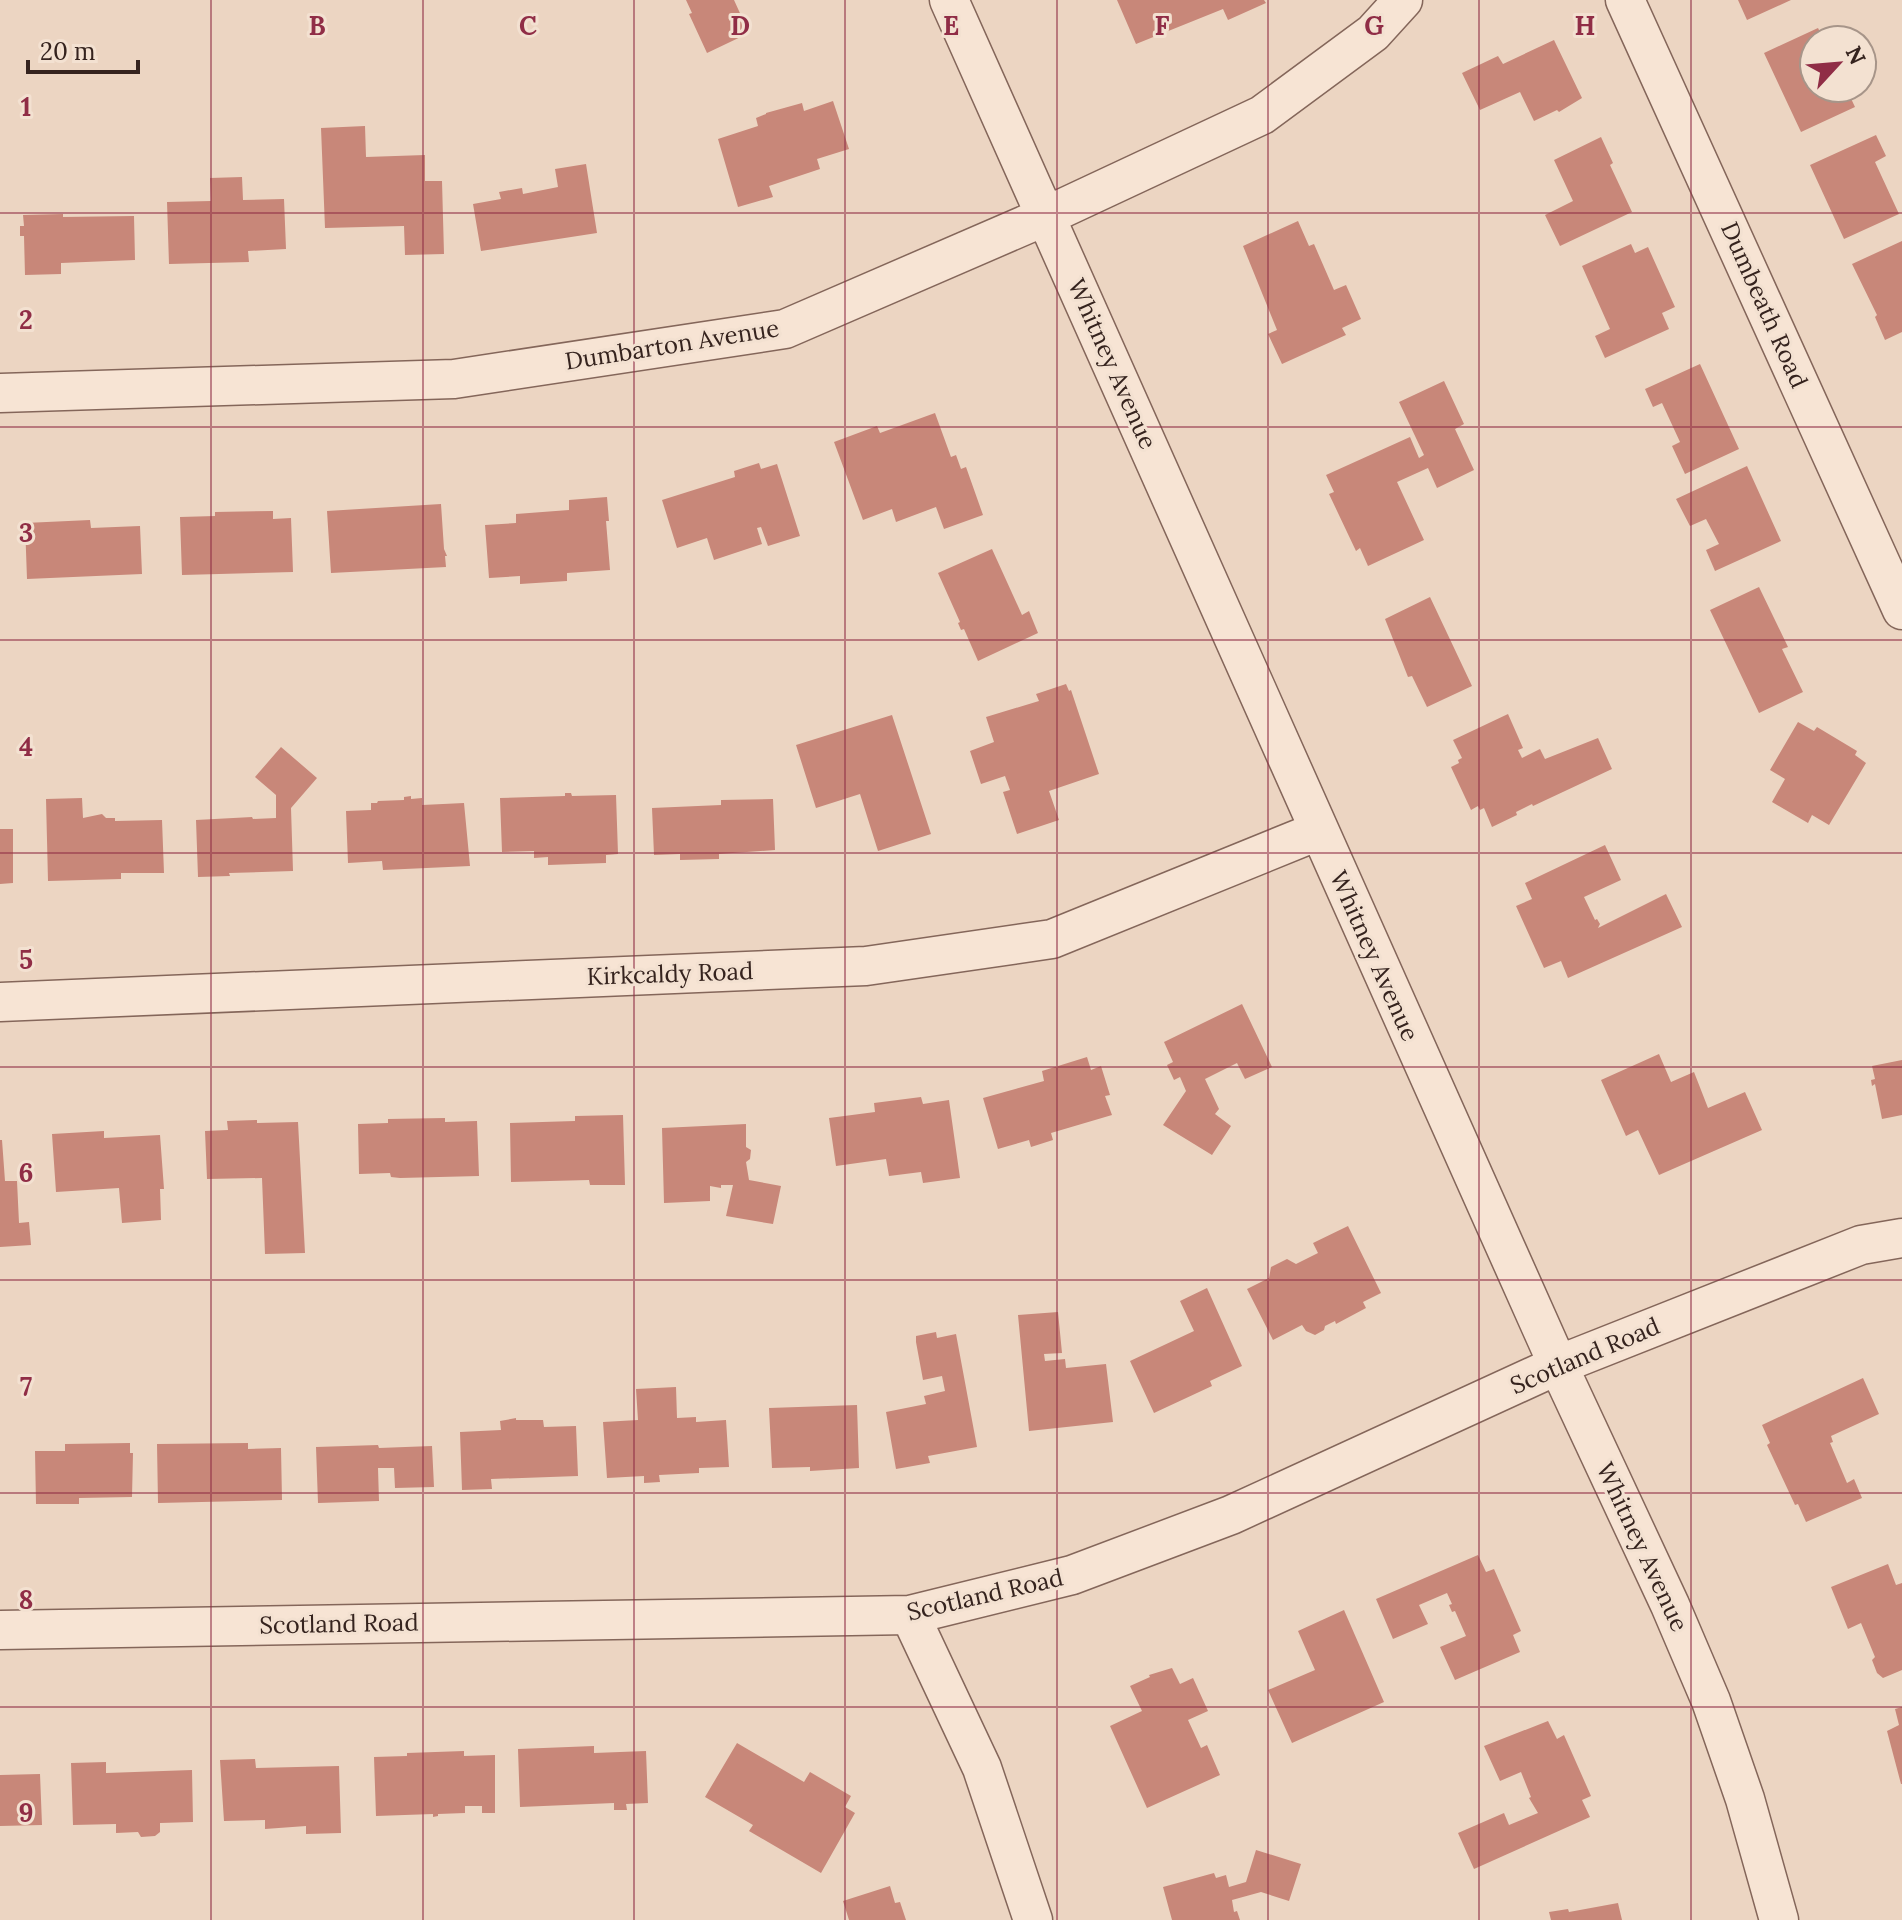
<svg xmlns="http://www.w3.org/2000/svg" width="1902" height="1920" viewBox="0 0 1902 1920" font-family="Lora,serif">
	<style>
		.building { fill: #c88779 }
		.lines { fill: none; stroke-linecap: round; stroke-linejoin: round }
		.minor-casing { stroke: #84665a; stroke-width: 41 }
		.minor { stroke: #f7e4d4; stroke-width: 38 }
		.grid { fill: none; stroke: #902d46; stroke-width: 2; stroke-opacity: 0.55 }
		.labels { text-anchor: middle; stroke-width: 6; stroke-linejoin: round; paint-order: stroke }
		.street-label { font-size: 24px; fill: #35231e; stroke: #f3e1d1 }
		.grid-label { font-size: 26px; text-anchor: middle; font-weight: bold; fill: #902d46; stroke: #f3e1d1; stroke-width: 6; stroke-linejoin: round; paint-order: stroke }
	</style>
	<rect width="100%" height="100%" fill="#ecd5c2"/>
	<path class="building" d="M686,0h48l15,33 -42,20 -18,-39 3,-1z
		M1117,0h147l2,3 -38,17 -5,-11 -87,35z
		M1738,0h53l-44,20z
		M1818,28l6,12h-10v48h32l9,19 -54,25 -37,-79z
		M1554,40l28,58 -23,14 -2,-2 -23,11 -14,-29 -40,18 -18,-37 36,-17 5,8z
		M833,101l16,48 -32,10 3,10 -51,17 4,11 -35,10 -20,-68 40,-13 -2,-8 10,-4v-1l36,-10 2,8z
		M365,126l1,31 59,-2v26h17l2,73 -39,1 -1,-29 -79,2 -4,-100z
		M1876,135l10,21 -11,6 24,52 -55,25 -34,-74z
		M1601,137l12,26 -3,2 22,47 -72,34 -15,-31 28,-14 -19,-41z
		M586,164l11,69 -116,18 -8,-47 28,-5 -2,-7 23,-4 1,6 35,-7 -3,-18z
		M242,177l1,23 41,-1 2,50 -38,2 1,11 -80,2 -2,-62 44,-1 -1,-23z
		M63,214v3l71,-1 1,44 -74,3v11l-36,1 -1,-39h-4v-10h4l-1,-11z
		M1298,221l11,25 5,-2 20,46 12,-5 15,34 -19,9 4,7 -64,29 -14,-30 9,-4 -34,-84z
		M1902,241v91l-17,8 -10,-23 2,-2 -25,-51z
		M1631,244l4,9 13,-6 27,60 -13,6 7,16 -64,29 -10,-22 15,-7 -28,-63z
		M1700,364l39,85 -54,25 -13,-28 8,-4 -18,-39 -9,4 -8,-18z
		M1444,381l20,43 -9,5 19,41 -37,18 -9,-20 -31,14 27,58 -56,26 -8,-18 -4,3 -27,-57 5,-2 -8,-17 84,-38 9,21 5,-3 -25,-53z
		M935,413l16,44 5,-2 5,14 5,-2 17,48 -39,14 -8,-22 -40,15 -4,-13 -29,11 -29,-78 43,-16 3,7z
		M759,463l2,6 16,-5 23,72 -32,10 -7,-19 -4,1 5,16 -48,16 -7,-22 -30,10 -15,-48 73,-23 -1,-6z
		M1747,466l34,75 -66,30 -9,-21 13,-6 -13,-25 -16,7 -14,-27z
		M607,497l2,24h-3l4,49 -43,3v8l-47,3v-8l-31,2 -4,-53 31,-2v-9l53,-4v-10z
		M441,504l3,45 3,7h-2l1,11 -115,6 -4,-62z
		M273,511v8l18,-1 2,54 -111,3 -2,-58 35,-1v-4z
		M90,520l1,8 49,-2 2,48 -115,5 -2,-56z
		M992,549l30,66 7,-4 9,22 -60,28 -14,-32 -3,1 -3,-7 2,-1 -22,-49z
		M1759,587l29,60 -6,2 21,43 -44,21 -49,-103z
		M1430,597l42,89 -45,21 -15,-31 -4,1 -23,-58z
		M1066,684l3,7 2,-1 28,84 -50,17 10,29 -42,14 -14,-42 7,-2 -5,-14 -24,8 -11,-33 24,-9 -8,-25 53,-16 -3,-7z
		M1508,714l15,34 -5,2 4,8 18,-9 5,10 53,-21 14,31 -79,37 -1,-2 -16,8 1,3 -25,12 -8,-19 -4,2 -2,-4 -7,4 -20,-43 8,-4 -1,-3 4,-2 -9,-18z
		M892,715l39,119 -53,17 -18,-57 -44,14 -20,-63z
		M1798,722l16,9 3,-4 40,24 -2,4 11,8 -37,62 -17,-10 -4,8 -36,-21 13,-23 -15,-9z
		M281,747l36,31 -26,30 2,63 -64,2 1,3 -32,1 -2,-57 56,-3 1,2 23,-1v-23l-21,-18z
		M565,793h6l1,3 44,-1 2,59 -12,1v8l-58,2v-8l-14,1v-7l-32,1 -2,-54 65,-2z
		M411,796v3l11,-1v7l42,-2 6,63 -87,4 -1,-9 -34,2 -2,-52 25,-1v-7h6l1,-2 26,-1v-3z
		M82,798l1,20 19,-4 4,4h9v3l47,-1 2,53h-43v6l-73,2 -2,-82z
		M773,799l2,51 -56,4v5l-39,1v-6l-26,1 -2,-47 69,-3v-5z
		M0,829h13v54l-13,1z
		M1605,845l16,35 -37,17 11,23 2,-1 3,5 -2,4 68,-34 16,33 -114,51 -7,-17 -17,7 -28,-62 16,-7 -7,-16z
		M1242,1004l30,63 -27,12 -8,-16 -32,16 14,30 -4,5 16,12 -19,29 -49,-30 23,-34 -6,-14 -6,3 -7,-15 6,-3 -9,-20z
		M1659,1054l12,28 23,-10 14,36 37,-16 17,38 -103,45 -21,-45 -12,6 -25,-56z
		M1087,1057l4,13 10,-4 9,29 -5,1 7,19 -61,18 2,7 -22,7 -2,-7 -31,9 -15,-51 61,-17 -2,-10z
		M1902,1060v55l-20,4 -7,-35 -3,2 -1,-6 4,-1 -3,-13z
		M921,1097l2,7 26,-4 11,78 -37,5 -2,-11 -32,4 -3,-17 -50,7 -7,-48 46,-6 -1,-9z
		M623,1115l2,70h-35l-1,-5 -78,2 -1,-59 65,-2v-5z
		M445,1118v4l32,-1 2,55 -79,2 -9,-1 -1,-4 -31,1 -1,-50 30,-1v-4z
		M257,1120v3l41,-1 7,131 -40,1 -3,-76 -55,1 -2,-48 23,-1 -1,-9z
		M746,1124v23l5,3 -1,9 -4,3 3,18 32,6 -8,38 -47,-8 7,-31h-12v3l-11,-2v15l-46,2 -2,-75z
		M104,1131v7l56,-3 4,54h-4l1,31 -39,3 -3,-35 -63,4 -4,-58z
		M0,1140h2l3,41h12l2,42 10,-1 2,23 -31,2z
		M1348,1226l33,67 -18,9 3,6 -30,16 -1,-3 -10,5 -1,4 -9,5 -9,-4 -4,-6 -29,15 -26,-51 22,-11 2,-11 16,-8 9,5 22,-11 -5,-10z
		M1207,1288l35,78 -32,15 2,5 -58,27 -24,-52 64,-30 -14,-30z
		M1058,1312l4,41 -18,1 1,7 20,-2 1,9 40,-4 7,58 -84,9 -11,-116z
		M936,1332l1,6 19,-4 21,113 -49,9 2,7 -34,6 -10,-57 40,-8 -2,-8 21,-5 -3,-15 -19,4 -7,-38v-6z
		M1863,1378l16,36 -48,22 2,6 -3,1 17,40 7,-4 8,19 -56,24 -8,-18 -3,1 -28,-60 3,-2 -8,-18z
		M676,1387l1,31 19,-1v5l30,-2 3,47 -30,1v5l-40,2 1,7 -16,1v-7l-37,2 -4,-56 35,-2 -2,-31z
		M857,1405l2,63 -49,3v-4l-38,1 -3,-60z
		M516,1418v2h27l1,7 32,-1 2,50 -87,3 1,10 -30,1 -2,-58 41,-2 -1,-9z
		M130,1443v10h3l-1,44 -53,1v6h-43l-1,-53h30v-7z
		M248,1443v6l33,-1 1,52 -124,3 -1,-59z
		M378,1445l1,3 53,-2 2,41 -39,1 -1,-20h-16l1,33 -61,2 -2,-56z
		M1478,1555l8,17 8,-3 27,62 -8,4 7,17 -65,28 -15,-33 26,-11 -11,-25 -3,1 -3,-7 3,-1 -5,-11 -28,12 9,19 -35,15 -17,-40z
		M1888,1564l8,21 6,-2v87l-19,8 -6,-5 -5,-13 3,-3 -14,-34 -13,6 -17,-42z
		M1344,1610l40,92 -92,41 -24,-53 47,-20 -17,-39z
		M1172,1668l8,16 13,-6 15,33 -20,9 13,28 6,-3 13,30 -73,33 -37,-82 32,-15 -12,-25 20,-9 -1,-2z
		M1902,1707v77h-1l-14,-53 12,-6 -4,-16z
		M1548,1721l9,18 7,-4 27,61 -9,4 8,17 -116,52 -16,-36 46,-20 5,12 29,-12 -9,-15 2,-1 -10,-25 -21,9 -16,-35z
		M737,1743l67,39 6,-10 41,24 -6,11 10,6 -34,60 -72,-42 4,-6 -48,-28z
		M594,1746v7l52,-2 2,52 -22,1 1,6h-13v-7l-94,4 -2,-58z
		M464,1751v5l31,-1v58h-13v-7h-17v7l-27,1v2l-5,1v-3l-57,2 -2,-59 33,-1v-3z
		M255,1759l1,9 83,-2 2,67 -35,1v-8l-41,3v-9l-41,1 -4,-61z
		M106,1762v11l86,-3 1,52 -33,1v9l-5,4 -14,1 -3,-5 -22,1v-9l-43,1 -2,-62z
		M40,1774l2,51 -42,1v-51z
		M1256,1850l45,14 -12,37 -28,-9 -29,8 2,12 3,-1 3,9h-68l-9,-33 51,-14 2,5 10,-3 3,12 17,-5z
		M890,1886l5,17 5,-1 6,18h-57l-6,-19z
		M1618,1903l4,17h-71l-2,-8 19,-3 1,3z"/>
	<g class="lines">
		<defs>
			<path id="minor" d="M949,0l609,1365 112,240 41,96 34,98 34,121
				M1625,0l277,610
				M0,393l454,-14 331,-50 261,-113 216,-101 111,-82 30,-33
				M0,1002l866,-36 186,-27 266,-108
				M910,1615l72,153 51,152
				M0,1630l910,-15 162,-40 159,-60 327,-150 303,-120 41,-7"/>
		</defs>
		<use href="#minor" class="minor-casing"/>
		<use href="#minor" class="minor"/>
	</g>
	<path class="grid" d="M211,0v1920M423,0v1920M634,0v1920M845,0v1920M1057,0v1920M1268,0v1920M1479,0v1920M1691,0v1920M0,213h1902M0,427h1902M0,640h1902M0,853h1902M0,1067h1902M0,1280h1902M0,1493h1902M0,1707h1902"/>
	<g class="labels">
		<g class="street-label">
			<text transform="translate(1764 305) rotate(66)" y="8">Dumbeath Road</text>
			<text transform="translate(672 345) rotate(-9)" y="8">Dumbarton Avenue</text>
			<text transform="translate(1112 364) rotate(66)" y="8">Whitney Avenue</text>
			<text transform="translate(1374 956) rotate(66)" y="8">Whitney Avenue</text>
			<text transform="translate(670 974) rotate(-2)" y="8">Kirkcaldy Road</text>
			<text transform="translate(1585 1356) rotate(-23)" y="8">Scotland Road</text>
			<text transform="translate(1642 1547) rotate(65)" y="8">Whitney Avenue</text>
			<text transform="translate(985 1595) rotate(-13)" y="8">Scotland Road</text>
			<text transform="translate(339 1624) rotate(-1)" y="8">Scotland Road</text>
		</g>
	</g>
	<g class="grid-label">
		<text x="317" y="35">B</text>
		<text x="528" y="35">C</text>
		<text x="740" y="35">D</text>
		<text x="951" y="35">E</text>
		<text x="1162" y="35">F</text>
		<text x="1374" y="35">G</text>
		<text x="1585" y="35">H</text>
		<text x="26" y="116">1</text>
		<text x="26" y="329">2</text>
		<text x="26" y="542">3</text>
		<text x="26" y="756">4</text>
		<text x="26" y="969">5</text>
		<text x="26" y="1182">6</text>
		<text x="26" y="1396">7</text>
		<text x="26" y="1609">8</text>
		<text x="26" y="1822">9</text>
	</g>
	<g transform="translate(1838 64) rotate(64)"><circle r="38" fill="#f3e1d1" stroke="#a79589" stroke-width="2"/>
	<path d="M0-6L14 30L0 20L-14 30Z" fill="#902d46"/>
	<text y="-12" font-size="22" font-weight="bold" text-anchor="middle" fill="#35231e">N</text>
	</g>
	<path d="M28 60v12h110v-12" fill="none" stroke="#35231e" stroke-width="4"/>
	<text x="40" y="60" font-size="24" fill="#35231e" stroke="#f3e1d1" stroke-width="6" paint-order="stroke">20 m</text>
</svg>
